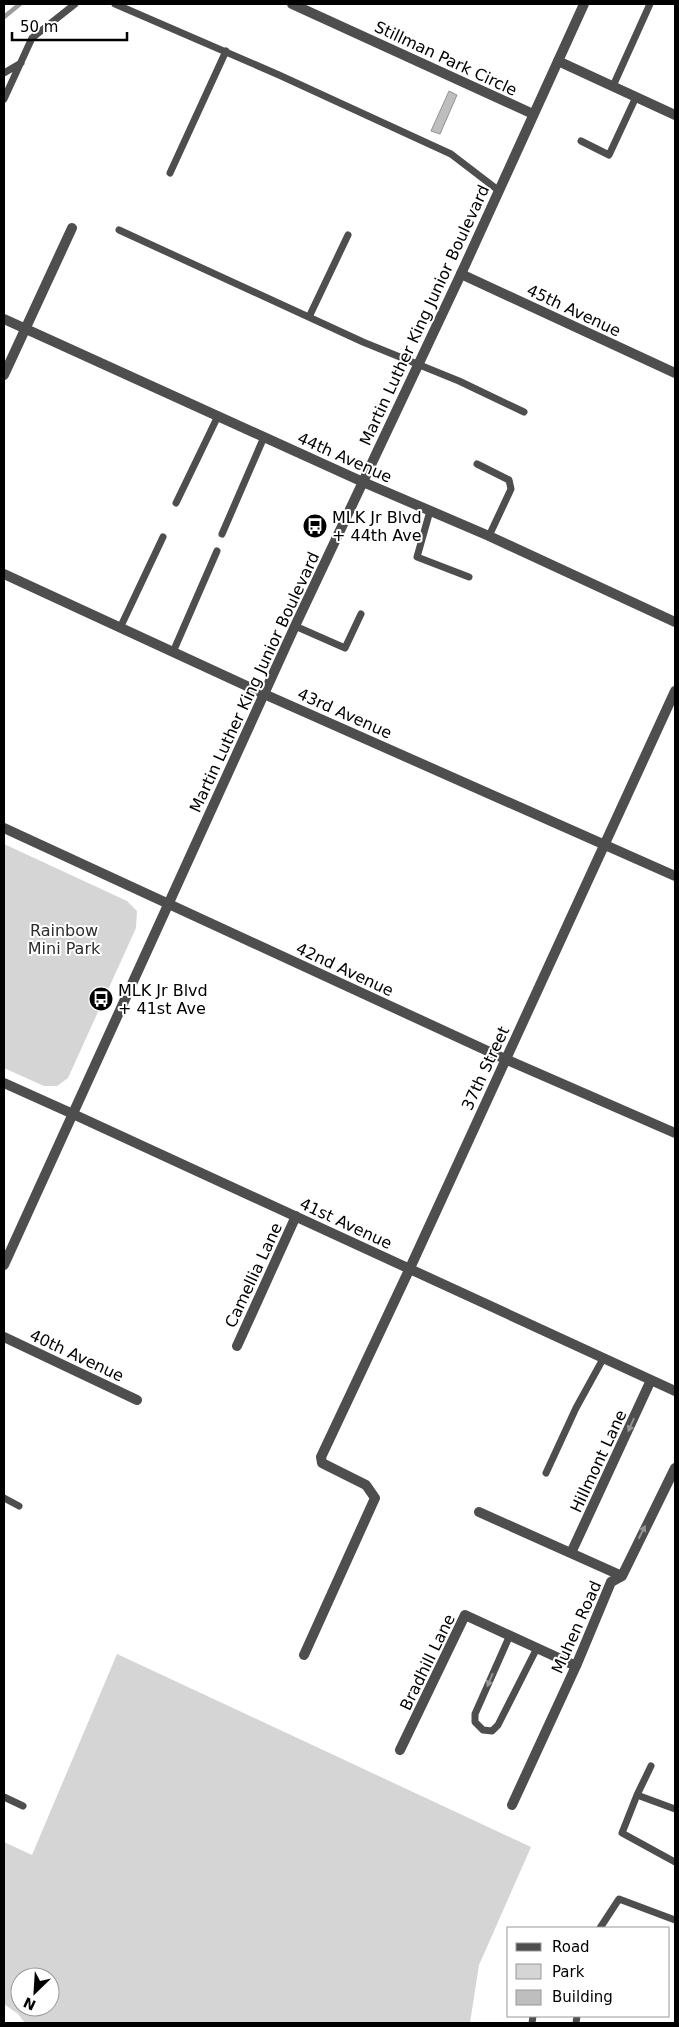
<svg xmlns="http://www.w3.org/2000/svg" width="679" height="2027" viewBox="0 0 679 2027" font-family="'DejaVu Sans',sans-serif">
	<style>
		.green { fill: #d5d5d5; fill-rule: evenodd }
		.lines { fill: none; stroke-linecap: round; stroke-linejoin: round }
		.stream { stroke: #9c9c9c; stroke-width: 4.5 }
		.building { fill: #bebebe; stroke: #929292 }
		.service { stroke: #4e4e4e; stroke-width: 7 }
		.minor { stroke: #4e4e4e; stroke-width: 10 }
		.tertiary { stroke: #4e4e4e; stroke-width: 10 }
		.oneway { fill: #959595 }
		.labels { text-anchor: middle; stroke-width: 4; stroke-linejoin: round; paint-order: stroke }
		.street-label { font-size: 16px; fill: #000; stroke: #fff }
		.poi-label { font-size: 16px; fill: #000; stroke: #fff; text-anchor: start }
		.park-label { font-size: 16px; fill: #2c2c2c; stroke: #fff }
	</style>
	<rect width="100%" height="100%" fill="#fff"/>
	<path class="green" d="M4,844l123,57 10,10 -1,17 -68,150 -11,8h-13l-40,-18z
		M117,1654l414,193 -52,118 -9,58h-445l-7,-9 -14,-10v-162l28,13zM20,1977h30v30h-30z"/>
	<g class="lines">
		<path class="stream" d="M4,17l16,-13"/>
	</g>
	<path class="building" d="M449,91l8,4 -17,39 -9,-3z"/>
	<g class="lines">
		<path class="service" d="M115,4l164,71 172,79 47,36
			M4,73l17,-10
			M613,86l37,-82
			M4,99l28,-61 43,-34
			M581,141l28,14 27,-58
			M170,173l56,-122
			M119,230l244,112 96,39 65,31
			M309,317l39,-82
			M477,464l32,16 2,9 -22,47
			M176,503l42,-87
			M430,511l-13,46 52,20
			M222,534l42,-97
			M295,626l50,22 16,-34
			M120,628l43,-91
			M173,652l44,-101
			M546,1473l30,-65 27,-49
			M4,1498l15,8
			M510,1635l-35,79v8l8,8 9,1 6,-6 39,-77
			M651,1766l-14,29 38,14
			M637,1795l-15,38 53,29
			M4,1797l19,9
			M600,1928l19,-29 56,21
			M532,2023l1,-7
			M576,2023l1,-7"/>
		<path class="minor" d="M292,4l241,110
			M558,61l117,54
			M461,274l214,99
			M4,319l359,163 126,54 186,86
			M4,375l68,-147
			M4,574l260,120 411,182
			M4,828l501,231 170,74
			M73,1114l602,277
			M4,1337l133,63
			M237,1346l59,-130
			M479,1512l143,64
			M571,1553l80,-173
			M304,1655l71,-157 -9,-13 -44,-22 -1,-6 89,-189 265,-577
			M400,1750l65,-135 111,51
			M512,1805l64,-139 35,-84 11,-6 53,-108"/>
		<path class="tertiary" d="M4,1083l69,31
			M4,1265l291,-639 166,-352 123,-270"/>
	</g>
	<defs><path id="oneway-solid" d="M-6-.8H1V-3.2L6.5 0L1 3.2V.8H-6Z" transform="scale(1.25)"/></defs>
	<g class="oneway">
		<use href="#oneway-solid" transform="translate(631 1425) rotate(114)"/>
		<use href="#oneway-solid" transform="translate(642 1532) rotate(-63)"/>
		<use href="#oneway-solid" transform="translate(490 1680) rotate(113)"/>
	</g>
	<defs>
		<symbol id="bus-disc" viewBox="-11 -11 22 22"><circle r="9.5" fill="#000" stroke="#fff"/><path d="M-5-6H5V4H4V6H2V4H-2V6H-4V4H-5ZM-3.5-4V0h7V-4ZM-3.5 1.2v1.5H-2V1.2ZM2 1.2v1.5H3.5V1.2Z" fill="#fff"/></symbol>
	</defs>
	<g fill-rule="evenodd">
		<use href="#bus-disc" x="301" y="512" width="28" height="28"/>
		<use href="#bus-disc" x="87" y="985" width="28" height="28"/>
	</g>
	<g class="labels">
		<g class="street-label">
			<text transform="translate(446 58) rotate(25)" y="6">Stillman Park Circle</text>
			<text transform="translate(574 310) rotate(25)" y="6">45th Avenue</text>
			<text transform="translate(424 315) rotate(-65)" y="6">Martin Luther King Junior Boulevard</text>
			<text transform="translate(345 457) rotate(24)" y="6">44th Avenue</text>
			<text transform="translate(254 682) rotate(-65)" y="6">Martin Luther King Junior Boulevard</text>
			<text transform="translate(345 713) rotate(24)" y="6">43rd Avenue</text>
			<text transform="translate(345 969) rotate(25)" y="6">42nd Avenue</text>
			<text transform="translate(485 1068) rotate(-65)" y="6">37th Street</text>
			<text transform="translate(346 1223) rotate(25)" y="6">41st Avenue</text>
			<text transform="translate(253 1275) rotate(-65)" y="6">Camellia Lane</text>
			<text transform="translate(77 1355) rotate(25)" y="6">40th Avenue</text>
			<text transform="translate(598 1461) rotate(-65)" y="6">Hillmont Lane</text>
			<text transform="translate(576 1627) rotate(-66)" y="6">Muhen Road</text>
			<text transform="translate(427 1662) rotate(-64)" y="6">Bradhill Lane</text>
		</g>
		<g class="poi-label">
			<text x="332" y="523">MLK Jr Blvd<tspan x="332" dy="18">+ 44th Ave</tspan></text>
			<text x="118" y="996">MLK Jr Blvd<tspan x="118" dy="18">+ 41st Ave</tspan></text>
		</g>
		<g class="park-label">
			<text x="64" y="936">Rainbow<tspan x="64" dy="18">Mini Park</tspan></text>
		</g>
	</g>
	<rect width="679" height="2027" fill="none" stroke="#000000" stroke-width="10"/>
	<rect x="507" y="1927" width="162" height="90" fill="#ffffff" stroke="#999999"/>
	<rect x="516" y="1943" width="25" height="8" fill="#4e4e4e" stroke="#999999"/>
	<text x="552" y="1952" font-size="15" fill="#000000">Road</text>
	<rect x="516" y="1964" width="25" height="15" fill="#d5d5d5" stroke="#999999"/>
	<text x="552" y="1977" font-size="15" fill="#000000">Park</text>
	<rect x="516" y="1990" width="25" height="15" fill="#bebebe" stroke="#999999"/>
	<text x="552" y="2002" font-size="15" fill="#000000">Building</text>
	<g transform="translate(35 1992) rotate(205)"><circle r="24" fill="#ffffff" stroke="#999999"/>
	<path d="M0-4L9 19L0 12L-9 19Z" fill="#000000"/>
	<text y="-8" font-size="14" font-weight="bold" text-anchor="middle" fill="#000000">N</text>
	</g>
	<path d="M12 32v8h115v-8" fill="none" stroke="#000000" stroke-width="2.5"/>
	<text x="20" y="32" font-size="15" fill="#000000" stroke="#ffffff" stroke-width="4" paint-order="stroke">50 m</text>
</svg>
